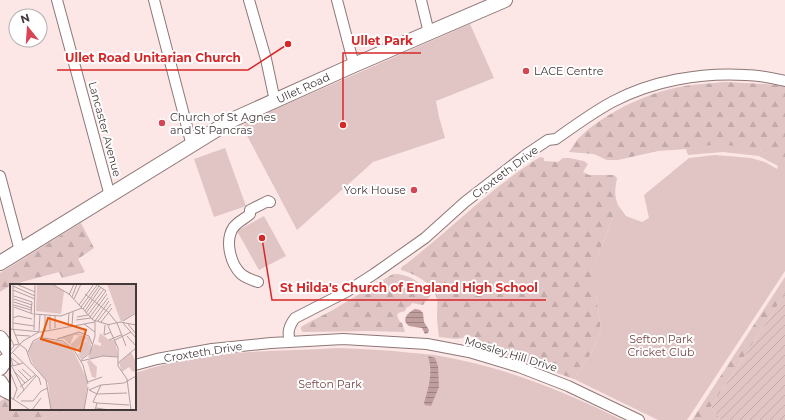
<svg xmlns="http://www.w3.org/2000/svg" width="785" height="420" viewBox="0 0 785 420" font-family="Montserrat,sans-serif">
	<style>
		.forest { fill: url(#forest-firs) }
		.park { fill: #e0c5c4 }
		.garden { fill: url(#garden-furrows) }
		.water { fill: url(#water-rules) }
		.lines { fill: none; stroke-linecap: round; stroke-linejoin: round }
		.street-casing { stroke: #8f7777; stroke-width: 12 }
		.secondary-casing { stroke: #8f7777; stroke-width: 16 }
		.street { stroke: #fff; stroke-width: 10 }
		.secondary { stroke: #fff; stroke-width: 14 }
		.poi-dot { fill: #d64554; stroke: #fff; stroke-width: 1.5 }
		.labels { text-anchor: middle; stroke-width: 4; stroke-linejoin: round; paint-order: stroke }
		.poi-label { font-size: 11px; fill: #443939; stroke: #fff; text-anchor: start }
		.street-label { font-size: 11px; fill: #443939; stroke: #fff }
		.park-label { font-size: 11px; fill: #7a4748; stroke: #fff }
		.inset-road { fill: none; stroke: #b2a1a1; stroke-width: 1 }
		.view { fill: #e8590c; fill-opacity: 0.15; stroke: #e8590c; stroke-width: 2 }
		.inset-edge { fill: none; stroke: #443939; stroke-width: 2 }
		.leader { fill: none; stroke: #d62828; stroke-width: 1.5 }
		.callout-dot { fill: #d62828; stroke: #fff; stroke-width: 1.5 }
		.callout-label { font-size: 12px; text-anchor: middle; font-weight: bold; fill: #d62828; stroke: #fff; stroke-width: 4; stroke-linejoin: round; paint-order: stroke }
	</style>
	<defs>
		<pattern id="forest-firs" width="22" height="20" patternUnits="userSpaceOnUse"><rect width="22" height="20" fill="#e0c5c4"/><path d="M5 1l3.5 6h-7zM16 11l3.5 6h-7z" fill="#c1aaa9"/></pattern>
		<pattern id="garden-furrows" width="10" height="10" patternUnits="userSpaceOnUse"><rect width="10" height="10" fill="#e0c5c4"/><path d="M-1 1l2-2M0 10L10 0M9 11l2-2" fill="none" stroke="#c1aaa9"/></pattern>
		<pattern id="water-rules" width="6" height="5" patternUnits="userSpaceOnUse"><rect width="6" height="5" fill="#c09e9e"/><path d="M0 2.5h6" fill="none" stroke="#9e8282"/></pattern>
	</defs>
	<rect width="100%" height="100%" fill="#fce6e6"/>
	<path class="forest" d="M725,82l41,2 19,2v73l-2,3 -23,-12 -68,-3 -6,2 -28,2 -40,9h-11l-13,-6 -25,-2c4,-6 8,-13 13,-17 27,-25 73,-46 110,-50 11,-1 22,-2 33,-3z
		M540,157l4,1v3l14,1 5,-4h6l15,3 4,3 -5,8 6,3h25l3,3c-2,11 -3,17 1,27l-22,55v34l5,36 -9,22 -18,27 -90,-32 -6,-9 -13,-3 -2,3 -7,1 -17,-2c-1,-8 -2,-15 -2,-23 0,-5 1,-10 0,-15 -4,-16 -22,-25 -36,-29v-2c47,-36 88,-79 139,-111z
		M81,223l13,25 -16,11 7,13 -23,6 -3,-6 -48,13 -11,7v-19z
		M393,274c17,0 27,8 38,21l-8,10 -11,-2 -2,3 -3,1 -2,4 -7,2 -1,3 3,6 2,1 3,9 -37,-1 -65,1 -2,-2v-3l3,-2 27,-14z
		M785,277v17l-74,113 10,13h-29z
		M11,396v13h60l-33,11h-38v-19z"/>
	<path class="park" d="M470,24l24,54 -58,23 3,16 6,21 -72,24 -76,68 -54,-102 3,-6z
		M721,144l39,6 23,11 2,-2v112l-98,149h-29l-84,-41 18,-27 9,-22 -5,-36v-34l22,-55 8,11 16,6 7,-4 -5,-23 45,-37 26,-3 36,3 14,4 12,7 1,-3 -19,-10 -36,-4 -35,3 -2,-6 6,-2z
		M225,148l21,58 -32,11 -20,-58z
		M264,216l22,40 -27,14 -22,-39z
		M337,348c25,1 50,2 75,5 9,1 19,1 28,3 64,11 124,35 182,64h-584l33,-11h64v-36c22,-7 45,-13 68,-16 44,-7 89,-6 134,-9z"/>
	<path class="garden" d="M785,294v126h-64l-10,-13z"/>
	<path class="water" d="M415,309l5,1 3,3 1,9 5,8 -1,3 -3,1 -3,-6 -13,-2c-8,-6 -2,-13 6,-17z
		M428,356h1l6,2 3,8 1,21 -8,19 -6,-1 -1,-2c5,-17 9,-30 4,-47z"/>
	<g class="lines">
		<defs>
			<path id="street" d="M57,0l53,196
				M154,0l38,146
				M249,0l17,59 9,42
				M337,0l17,65
				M421,0l8,33
				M0,176l20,75
				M258,282c-6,-2 -12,-4 -17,-8 -11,-11 -16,-33 -8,-46 5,-7 12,-9 17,-14v-4l18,-9 2,1
				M290,342c-3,-10 -1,-16 5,-24l51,-26 28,-18 51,-36 40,-36 62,-48 21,-14 8,-1c18,-13 36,-26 56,-37 39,-21 89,-30 134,-27 13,0 26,3 39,6
				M135,365l22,-6 55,-10 59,-6 72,-4 84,5 42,8 50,15 49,19 71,34"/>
			<path id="secondary" d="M0,263l232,-143 122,-55 151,-65
				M0,338l11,16
				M0,368l5,-7 6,-3
				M0,382l5,8 6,3"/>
		</defs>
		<use href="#street" class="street-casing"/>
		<use href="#secondary" class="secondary-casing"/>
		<use href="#street" class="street"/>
		<use href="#secondary" class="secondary"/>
	</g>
	<g class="poi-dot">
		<circle cx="526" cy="71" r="4"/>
		<circle cx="162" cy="123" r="4"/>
		<circle cx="414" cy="190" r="4"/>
	</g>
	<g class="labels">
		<g class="poi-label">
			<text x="534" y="75">LACE Centre</text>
			<text x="170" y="121">Church of St Agnes<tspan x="170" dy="13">and St Pancras</tspan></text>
			<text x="406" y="194" text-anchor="end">York House</text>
		</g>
		<g class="street-label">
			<text transform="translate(303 88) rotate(-25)" y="4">Ullet Road</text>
			<text transform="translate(105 129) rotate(75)" y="4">Lancaster Avenue</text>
			<text transform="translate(505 172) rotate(-37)" y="4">Croxteth Drive</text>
			<text transform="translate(203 352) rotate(-9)" y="4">Croxteth Drive</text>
			<text transform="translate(511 354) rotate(17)" y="4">Mossley Hill Drive</text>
		</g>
		<g class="park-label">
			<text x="661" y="343">Sefton Park<tspan x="661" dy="13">Cricket Club</tspan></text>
			<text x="330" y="388">Sefton Park</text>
		</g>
	</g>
	<g transform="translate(10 284)">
		<rect width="126" height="126" fill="#fce6e6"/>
		<path d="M67,49l12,4 3,13 -11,9 -4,-6 4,2 9,-6 -3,-9 -12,10 12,-10 -1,-4 -12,-1 -4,10 -6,-6h-7z" fill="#e0c5c4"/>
		<path d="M27,0h14l13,7 -3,23 -25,-3z" fill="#e0c5c4"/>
		<path d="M97,0h29v28l-15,10zM90,49l9,7h6l3,17 -17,-1v-13l-3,-1zM69,52h7l1,3 -13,11 -4,-5zM31,54l24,5 8,7 15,31 -4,29h-33l-3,-27 -15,-19 -5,-11 4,-10zM121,68l5,10v8l-3,2 -4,-5 -7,5 -3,-9zM80,76l7,7 -1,11 -4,-1 -5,-16z" fill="#e0c5c4"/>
		<path d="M77,56l3,9 -9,6 -5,-6zM84,60l7,2v10l-10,3 -3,-2z" fill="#e0c5c4"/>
		<path class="inset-road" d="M3,0v45l6,15M6,0l19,8M42,0l17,10 24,26 17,5M3,2l22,10M3,6l22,9M75,10l23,18 9,11M59,11l5,-11M4,12l18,6 -1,11M62,13l5,-13M4,15l18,6M64,15l7,-15M4,18l18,6M4,21l17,5M69,21l15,-21M4,23l19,7M71,23l16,-22M73,25l16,-23M75,27l16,-24M76,29l18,-24M24,30l27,2 21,-8M67,33l11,-2 18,-24 -10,-7M80,33l17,-23M3,34l5,-2 14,3M82,35l16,-21M66,36l15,-2M88,37l13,-17M113,37l13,-8M91,38l11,-14M3,39l21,3M107,39l9,23M113,39l13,15M74,40l11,8M118,40l8,10M95,41l-1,10 7,-3M97,41l13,-3 16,3M58,42l1,-13M62,42l1,-14M98,42l10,22v18l9,13 4,31M45,44v-13M0,45l31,3 54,-10M40,45v-14M24,46l1,-46M29,47l1,-17M35,47v-16M5,51l15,1M117,52l9,10M33,54l20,3 11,9 9,15 5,19M47,55l22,-7 10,4 3,8M99,56l12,-5M105,56l16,-8M4,61l5,-1 7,5 5,14 15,17 5,30M0,67l4,-5 -3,-7M2,68l27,26 2,7M18,68l5,-11 10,-5M0,71l13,-14 16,-9M0,73l10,8M1,74l2,8 10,-3M71,76l9,-7 5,-17v-15l14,-20M71,77l22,-5 15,1M0,79l14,27M108,79l18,-15M12,85l9,8M8,86l10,10M0,88l7,17 -4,11M5,88l10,11M78,98l14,-5M10,103l15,-12M79,106l8,4 30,-1M79,106l12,-5M0,113l20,13M7,114l20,-23M11,117h12l8,-10 7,-3M87,119l32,2M86,124l13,2M22,126l9,-12M74,126l4,-23M85,126l2,-7 -4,-1 8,-17 23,-2 12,-7"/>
		<path class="view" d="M38,34l38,12 -6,21 -39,-12z"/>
		<rect width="126" height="126" class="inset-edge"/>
	</g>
	<path class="leader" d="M343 125L343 53H421M288 44L248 70H57M262 238L272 300H546"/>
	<g class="callout-dot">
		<circle cx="343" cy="125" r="4"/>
		<circle cx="288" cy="44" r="4"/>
		<circle cx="262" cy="238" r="4"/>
	</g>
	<g class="callout-label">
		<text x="382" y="45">Ullet Park</text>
		<text x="153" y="62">Ullet Road Unitarian Church</text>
		<text x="409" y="292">St Hilda's Church of England High School</text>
	</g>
	<g transform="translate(28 28) rotate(343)"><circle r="19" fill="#ffffff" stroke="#b4b0b0"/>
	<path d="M0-3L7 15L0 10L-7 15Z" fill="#d64554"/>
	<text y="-6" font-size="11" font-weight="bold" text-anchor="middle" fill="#443939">N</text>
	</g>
</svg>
